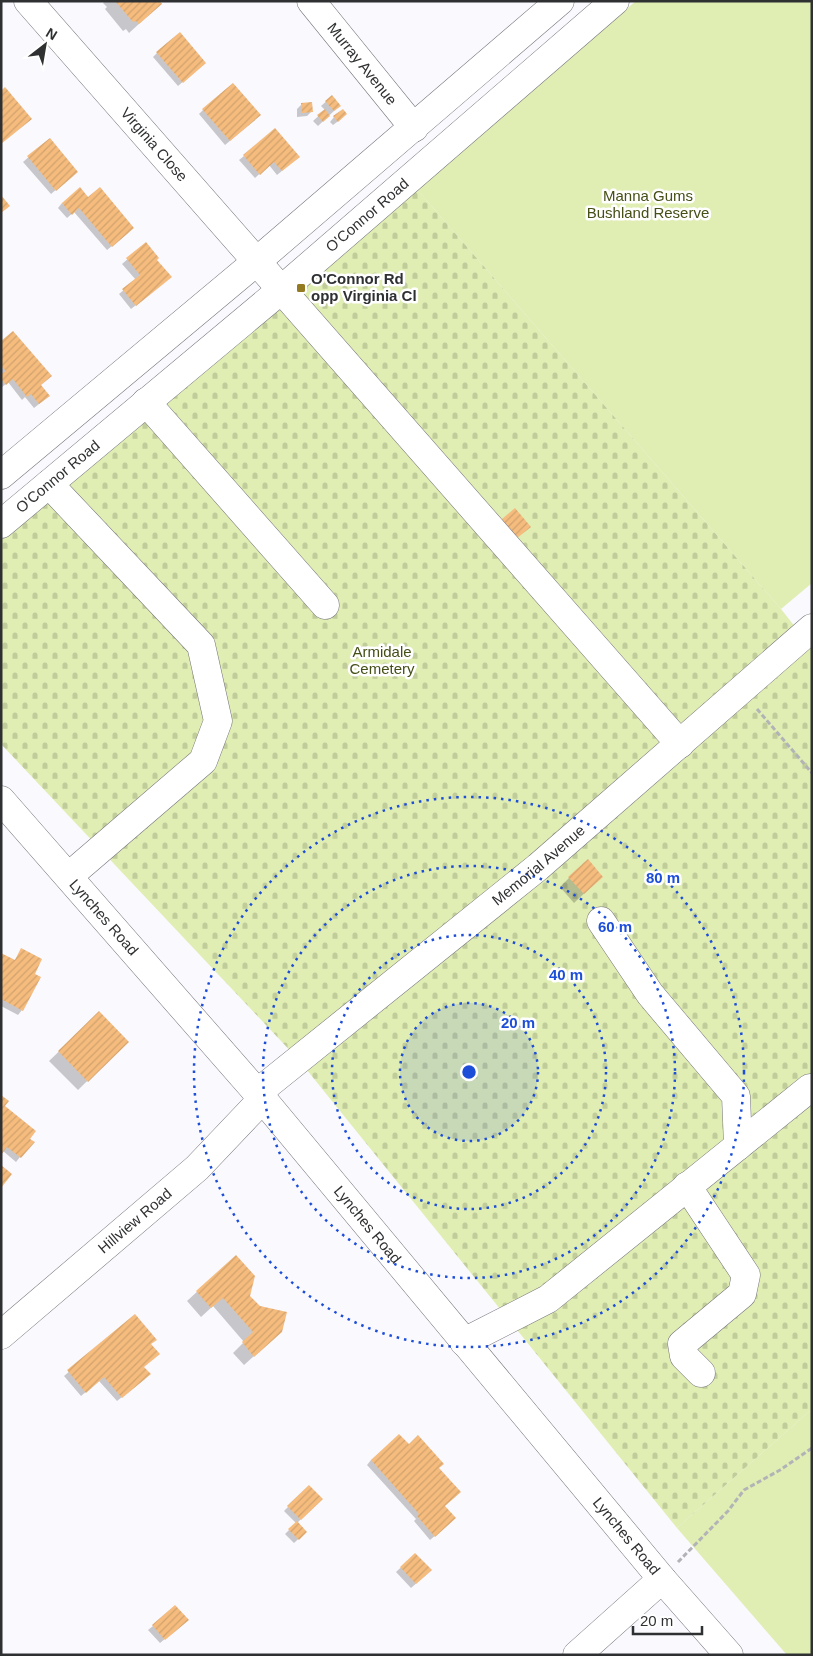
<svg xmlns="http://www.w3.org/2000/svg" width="813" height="1656" viewBox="0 0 813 1656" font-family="Helvetica,sans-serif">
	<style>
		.green { fill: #e0edb3 }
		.cemetery { fill: url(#cemetery-stones) }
		.shadow { fill: #0003 }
		.building { fill: url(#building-hatch) }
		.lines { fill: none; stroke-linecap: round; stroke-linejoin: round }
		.minor-casing { stroke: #74747b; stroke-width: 29 }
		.path { stroke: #b2b3b7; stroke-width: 3; stroke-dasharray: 5 2.5; stroke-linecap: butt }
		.minor { stroke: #fff; stroke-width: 28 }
		.ring { fill: none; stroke: #1d4ed8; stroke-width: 2.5; stroke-dasharray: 2.5 5 }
		.poi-dot { fill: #947b22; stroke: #fff; stroke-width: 2 }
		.labels { text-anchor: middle; stroke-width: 5; stroke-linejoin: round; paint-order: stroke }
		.street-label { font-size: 15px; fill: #2f3032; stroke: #fff }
		.park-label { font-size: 15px; fill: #454f16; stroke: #fff }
		.poi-label { font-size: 15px; font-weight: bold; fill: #2f3032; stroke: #fff; text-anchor: start }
		.centre { fill: #1d4ed8; stroke: #fff; stroke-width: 2.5 }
		.ring-label { font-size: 15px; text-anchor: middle; font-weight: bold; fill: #1d4ed8; stroke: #fff; stroke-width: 5; stroke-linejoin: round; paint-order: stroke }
	</style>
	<defs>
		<pattern id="cemetery-stones" width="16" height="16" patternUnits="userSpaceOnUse" patternTransform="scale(1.25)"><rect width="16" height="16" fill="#e0edb3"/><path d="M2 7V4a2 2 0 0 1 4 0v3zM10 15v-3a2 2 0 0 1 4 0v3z" fill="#c0cc9a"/></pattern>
		<pattern id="building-hatch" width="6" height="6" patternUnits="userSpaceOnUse" patternTransform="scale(1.25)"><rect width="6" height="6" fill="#f5bc7e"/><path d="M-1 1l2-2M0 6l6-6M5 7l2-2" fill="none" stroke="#d2a26d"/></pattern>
	</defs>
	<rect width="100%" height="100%" fill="#f9f9fe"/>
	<path class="green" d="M636,1h176v582l-31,26 -366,-422z
		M812,1409v246h-25l-110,-127z"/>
	<path class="cemetery" d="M415,187l366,422 30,38 1,-1v763l-135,119 -379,-469 -297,-315v-204l154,-128z"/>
	<path class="shadow" d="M105,1h53l3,3 -32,29 -3,-4 -3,2 -18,-22 2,-2 -4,-4z
		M157,53l43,14 -22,19 -25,-29z
		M331,97l4,13 -17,16 -5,-5 12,-11 -4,-4z
		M301,105l11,6 -5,5 -10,1v-8z
		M203,110l52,10 -30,25 -26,-31z
		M334,117l7,2 -8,6 -3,-3z
		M49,139l23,37 -21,18 -28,-32z
		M244,156l50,5 -17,14 -8,-10 -14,13 -16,-18z
		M88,199l40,34 -21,17 -33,-38 -7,6 -9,-10 4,-5z
		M146,243l20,38 -35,28 -12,-15 17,-14 -14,-16z
		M1,343l39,42 4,15 -10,8 -9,-11 -3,3 -14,-18 -7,6z
		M569,878l23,8 -18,17 -14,-16z
		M22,950l11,24 -11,36 -4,5 -17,-9v-52l13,7z
		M99,1013l28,29 -49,48 -29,-29z
		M1,1096l2,10 25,33 -8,18 -4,5 -13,-11z
		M236,1256l13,40 22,45 -27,24 -11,-12 11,-11 -31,-36 -12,11 -14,-16z
		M135,1316l15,29 -7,22 2,12 -28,22 -18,-20 -18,15 -17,-20z
		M408,1445l30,23 5,39 7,16 -20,17 -16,-19 2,-2 -49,-54 4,-5z
		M309,1486l13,13 -25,24 9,9 -12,11 -9,-9 11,-11 -12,-12z
		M415,1554l11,21 -15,13 -15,-16z
		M183,1624l-23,19 -12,-13 5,-4z"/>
	<path class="building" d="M115,1h45l2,3 -23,20 -3,-3 -3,1z
		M180,32l26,31 -23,20 -27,-31z
		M233,83l28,32 -31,26 -28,-32z
		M5,87l27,32 -31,25v-53z
		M332,95l9,11 -7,5 -9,-10z
		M312,102l1,10 -11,1 -1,-10z
		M325,109l5,7 -7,6 -6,-7z
		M343,109l4,5 -9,8 -5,-6z
		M275,128l25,29 -18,14 -8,-9 -14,13 -17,-20z
		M50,138l28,34 -22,19 -29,-35z
		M80,187l8,10 12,-10 34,41 -22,19 -33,-39 -7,7 -10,-12z
		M1,195l9,11 -9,7z
		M146,242l13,16 -2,2 15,17 -36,29 -14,-17 18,-14 -14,-17z
		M13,331l39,45 -11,9 9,11 -11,8 -8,-10 -4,3 -14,-18 -7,6 -5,-6v-5l5,-3 -5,-5v-25z
		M515,508l16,19 -14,11 -16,-18z
		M588,859l15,18 -19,17 -16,-17z
		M21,948l21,11 -7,15 6,3 -18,34 -22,-12v-46l14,7z
		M99,1011l30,31 -41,40 -30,-31z
		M1,1095l8,6 -4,5 31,25 -6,8 5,3 -14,16 -14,-11 -6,8z
		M1,1165l11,9 -11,14z
		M236,1255l19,21 -5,20 10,10 27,6 -5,20 -28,25 -12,-15 11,-10 -30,-34 -12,10 -15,-17z
		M135,1314l22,26 -6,4 9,10 -16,13 7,7 -29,24 -18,-21 -18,16 -19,-23z
		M399,1434l10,10 9,-9 26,29 -5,4 22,24 -16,14 11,12 -21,19 -18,-21 2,-2 -48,-54z
		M309,1485l14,14 -22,21 -14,-14z
		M297,1521l10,11 -8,8 -11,-11z
		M415,1553l17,17 -16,14 -16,-17z
		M175,1605l14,15 -24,20 -13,-15z"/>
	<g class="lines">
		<defs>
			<g id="minor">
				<path id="s1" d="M28,1l652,743"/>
				<path id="s2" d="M311,1l103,127"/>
				<path d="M146,402l179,203"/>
				<path d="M1,475l255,-213 304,-261"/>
				<path d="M49,484l152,161 17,76 -15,40 -134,115"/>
				<path id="s3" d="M1,524l280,-234 334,-289"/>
				<path id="s4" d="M1,800l260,297 401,482 67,76"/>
				<path d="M601,921l49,73 86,102 2,50"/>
				<path d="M687,1186l59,89 -4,19 -60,50 2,12 17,17"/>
				<path id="s5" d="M1,1335l196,-167 58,-61 12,-22 271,-218 274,-239"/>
				<path d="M464,1342l84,-43 262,-211"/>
				<path d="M577,1655l85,-76"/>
			</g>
		</defs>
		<use href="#minor" class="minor-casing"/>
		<path class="path" d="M757,709l55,64
			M678,1562l50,-51 16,-21 36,-20 32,-22"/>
		<use href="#minor" class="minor"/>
	</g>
	<circle cx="469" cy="1072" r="69" fill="#1d4ed8" fill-opacity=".12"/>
	<g class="ring">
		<circle cx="469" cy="1072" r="69"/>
		<circle cx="469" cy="1072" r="137"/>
		<circle cx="469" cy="1072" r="206"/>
		<circle cx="469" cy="1072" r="275"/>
	</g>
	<rect class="poi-dot" x="296" y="283" width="10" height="10" rx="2.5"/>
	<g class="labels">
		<g class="street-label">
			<text dy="5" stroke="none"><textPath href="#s2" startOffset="81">Murray Avenue</textPath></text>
			<text dy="5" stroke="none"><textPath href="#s1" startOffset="191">Virginia Close</textPath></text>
			<text dy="5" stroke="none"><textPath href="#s3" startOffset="479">O'Connor Road</textPath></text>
			<text dy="5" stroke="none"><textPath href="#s3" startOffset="74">O'Connor Road</textPath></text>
			<text dy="5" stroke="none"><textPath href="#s5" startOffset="716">Memorial Avenue</textPath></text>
			<text dy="5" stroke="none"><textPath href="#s4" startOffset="156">Lynches Road</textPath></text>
			<text dy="5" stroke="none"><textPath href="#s5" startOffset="176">Hillview Road</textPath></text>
			<text dy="5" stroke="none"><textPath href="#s4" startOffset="561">Lynches Road</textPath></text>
			<text dy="5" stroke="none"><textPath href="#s4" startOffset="966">Lynches Road</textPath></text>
		</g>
		<g class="park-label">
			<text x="648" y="201">Manna Gums<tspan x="648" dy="17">Bushland Reserve</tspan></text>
			<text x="382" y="657">Armidale<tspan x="382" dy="17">Cemetery</tspan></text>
		</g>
		<g class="poi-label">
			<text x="311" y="284">O'Connor Rd<tspan x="311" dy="17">opp Virginia Cl</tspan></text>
		</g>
	</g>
	<circle cx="469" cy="1072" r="8" class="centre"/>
	<g class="ring-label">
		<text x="663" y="883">80 m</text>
		<text x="615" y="932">60 m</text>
		<text x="566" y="980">40 m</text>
		<text x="518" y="1028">20 m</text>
	</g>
	<rect width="813" height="1656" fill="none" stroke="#2f3032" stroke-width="5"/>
	<g transform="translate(45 45) rotate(31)" stroke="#ffffff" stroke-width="4" paint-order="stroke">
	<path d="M0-4L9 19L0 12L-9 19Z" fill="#2f3032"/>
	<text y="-8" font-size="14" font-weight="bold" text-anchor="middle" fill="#2f3032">N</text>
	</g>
	<path d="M633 1626v8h69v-8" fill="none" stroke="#2f3032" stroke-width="2.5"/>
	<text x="640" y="1626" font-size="15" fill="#2f3032" stroke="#ffffff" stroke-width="4" paint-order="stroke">20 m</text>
</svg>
